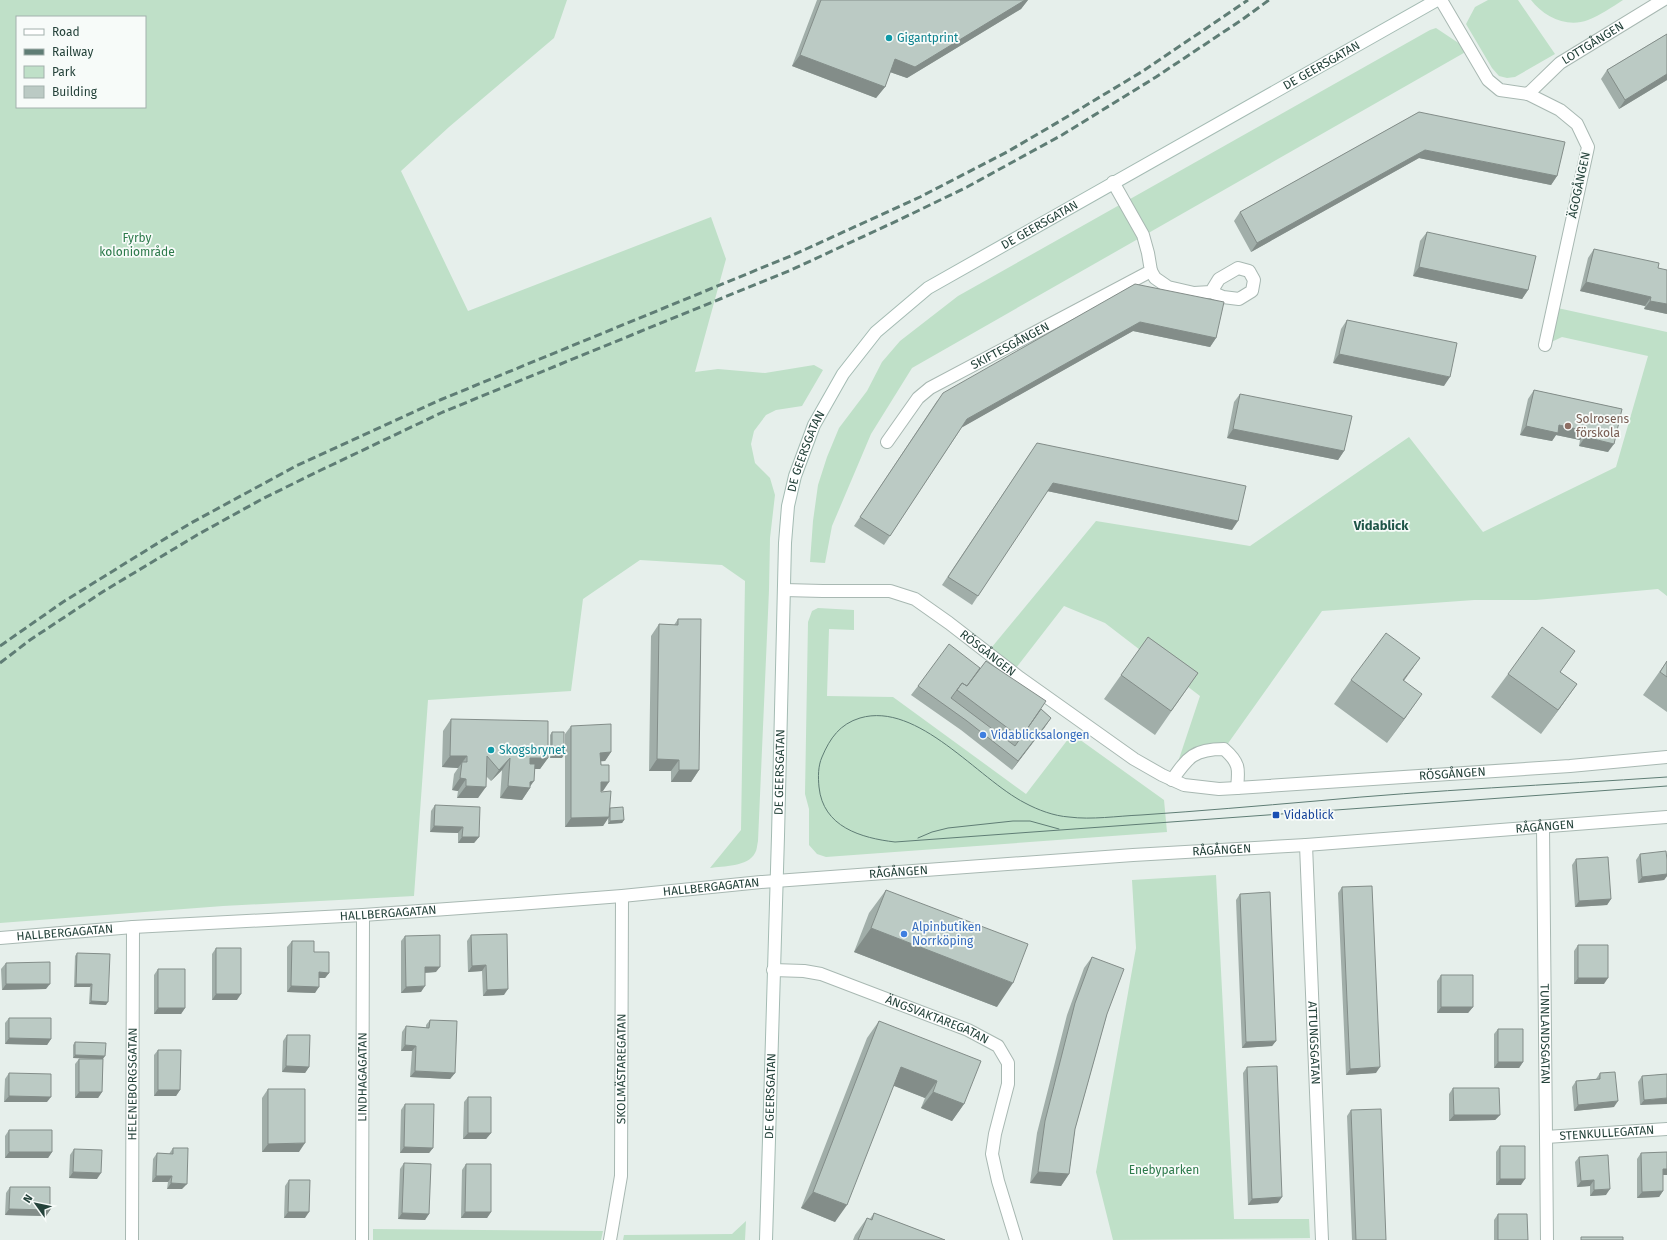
<svg xmlns="http://www.w3.org/2000/svg" width="1667" height="1240" viewBox="0 0 1667 1240" font-family="'Fira Sans',sans-serif">
	<style>
		.green { fill: #bfe0c8; fill-rule: evenodd }
		.lines { fill: none; stroke-linecap: round; stroke-linejoin: round }
		.minor-casing { stroke: #a8b8b2; stroke-width: 14 }
		.secondary-casing { stroke: #a4bbb3; stroke-width: 14 }
		.minor { stroke: #fff; stroke-width: 12 }
		.secondary { stroke: #fff; stroke-width: 12 }
		.tram { stroke: #5f7d75; stroke-width: 1 }
		.rail { stroke: #5f7d75; stroke-width: 3; stroke-dasharray: 8 4; stroke-linecap: butt }
		.wall { fill: #a1aea9 }
		.shaded-wall { fill: #838d89 }
		.building { fill: #bbcac4; stroke: #838d89 }
		.culture-dot { fill: #0f9aa8; stroke: #f7fbf9; stroke-width: 1.5 }
		.education-dot { fill: #8d6e63; stroke: #f7fbf9; stroke-width: 1.5 }
		.shop-dot { fill: #3f7fe0; stroke: #f7fbf9; stroke-width: 1.5 }
		.transit-dot { fill: #1a4fb4; stroke: #f7fbf9; stroke-width: 1.5 }
		.labels { text-anchor: middle; stroke-width: 3.5; stroke-linejoin: round; paint-order: stroke }
		.culture-label { font-size: 12px; fill: #0d838f; stroke: #f7fbf9; text-anchor: start }
		.street-label { font-size: 12px; fill: #24423a; stroke: #f7fbf9 }
		.park-label { font-size: 12px; fill: #2d7a4b; stroke: #f7fbf9 }
		.education-label { font-size: 12px; fill: #785e54; stroke: #f7fbf9; text-anchor: start }
		.shop-label { font-size: 12px; fill: #366cbe; stroke: #f7fbf9; text-anchor: start }
		.transit-label { font-size: 12px; fill: #164399; stroke: #f7fbf9; text-anchor: start }
		.neighbourhood-label { font-size: 13px; font-weight: bold; fill: #1f5548; stroke: #f7fbf9 }
	</style>
	<rect width="100%" height="100%" fill="#e6efeb"/>
	<path class="green" d="M0,0h567l-13,38 -105,89 -48,44 67,140 243,-94 15,42 -31,113 23,-3 47,4 49,-8 9,5 -21,36 -26,4 -10,5 -12,16 -3,13 4,19 15,15 5,17 -5,43 -1,52 -11,251c-1,4 -1,9 -3,12 -7,14 -32,13 -45,15l31,-38 4,-249 -23,-16 -82,-5 -57,39 -12,92 -143,9 -14,196 -191,10 -223,17zM17,17h128v90h-128z
		M1488,0h30l37,54 -40,23 -8,1 -8,-2 -7,-8 -26,-44 9,-17z
		M1531,0h92c-11,7 -22,15 -35,20 -21,8 -44,-3 -57,-20z
		M1436,28l33,22 -557,318 -41,66 -39,92 -7,37 -15,-1 3,-41 5,-36 9,-28 12,-29 28,-37 15,-29 18,-21 58,-45 472,-266z
		M1553,307l114,25v264l-9,-7 -122,11h-62l-152,11 -98,138 -25,3 -27,28 28,-84 -95,-73 -41,-17 -51,66 -26,-19 109,-132 154,25 159,-109 74,95 133,-65 32,-111 -86,-19 -17,8z
		M818,608l36,2v20l-25,-1 -2,67 66,1 133,97 46,-60 92,66 3,32 -341,25 -9,-3 -8,-9v-36l-4,-15 3,-172 4,-11z
		M1216,875l18,344h75l1,19 -197,2 -17,-68 40,-224 -4,-68z
		M746,1221l-1,19h-122l1,-5 108,-1z
		M373,1229l230,2 -2,9h-228z"/>
	<g class="lines">
		<defs>
			<g id="minor">
				<path d="M1441,0l47,80 12,10 28,4 32,16 17,14 11,23 -43,198"/>
				<path id="s1" d="M1528,94l32,-31 103,-63"/>
				<path d="M1151,271l4,7 13,9 26,6 17,-1 12,5 16,2 13,-8 2,-11 -5,-9 -11,-3 -19,11 -8,13"/>
				<path id="s2" d="M887,442l31,-44 12,-10 221,-117 -3,-18 -5,-18 -30,-53"/>
				<path id="s3" d="M784,590l39,1h67l25,8 34,24 71,55 114,81 28,16 22,10 35,4 18,-1 333,-22 97,-9"/>
				<path d="M1172,780c16,-23 22,-31 52,-31 16,14 15,20 13,39"/>
				<path id="s4" d="M1543,827l4,413"/>
				<path id="s5" d="M1306,845l16,395"/>
				<path id="s6" d="M0,938l133,-11 230,-12 155,-11 104,-8 139,-14 372,-27 173,-10 361,-28"/>
				<path id="s7" d="M773,970l31,1 17,3 147,56 30,16 10,17v21l-13,50 -3,20 6,27 18,59"/>
				<path id="s8" d="M1546,1137l121,-8"/>
				<path id="s9" d="M132,1240l1,-313"/>
				<path id="s10" d="M362,1240l1,-325"/>
				<path id="s11" d="M610,1240l11,-64 1,-280"/>
			</g>
			<g id="secondary">
				<path id="s12" d="M766,1240l12,-404 7,-293 3,-37 7,-30 19,-51 29,-51 33,-42 52,-44 509,-288"/>
			</g>
		</defs>
		<use href="#minor" class="minor-casing"/>
		<use href="#secondary" class="secondary-casing"/>
		<use href="#minor" class="minor"/>
		<use href="#secondary" class="secondary"/>
		<path class="tram" d="M1667,777c-117,8 -234,13 -351,24 -58,5 -116,10 -175,14 -24,1 -49,5 -72,2 -15,-1 -31,-7 -44,-14 -47,-24 -107,-102 -165,-85 -20,6 -30,20 -38,39 -4,9 -4,20 -3,30 4,40 42,51 76,55l772,-56
			M918,838l14,-6 16,-4 65,-7h17l29,8"/>
		<path class="rail" d="M0,646l63,-44 95,-59 33,-20 105,-57 144,-66 353,-145 127,-58 87,-45 53,-31 83,-50 105,-71
			M0,663l30,-23 74,-49 93,-56 67,-37 55,-27 124,-59 348,-142 110,-51 66,-32 95,-52 94,-58 87,-58 26,-19"/>
	</g>
	<path class="wall" d="M817,0h211l-7,9 -114,69 -17,-6 -5,15 -9,11 -84,-32z
		M1667,34v46l-48,29 -18,-30 6,-9z
		M1419,112l138,64 -6,9 -132,-27 -168,94 -17,-31 6,-9z
		M1427,232l101,58 -6,9 -109,-23 7,-35z
		M1594,249l64,19 9,46 -23,-5 1,-3 -65,-15 8,-33z
		M1135,284l81,54 -6,9 -77,-16 -171,96 -78,118 -30,-19 83,-125z
		M1347,320l97,66 -111,-23 8,-34z
		M1534,390l88,19 -14,43 -29,-6 1,-6 -24,-5 -4,6 -32,-6 8,-36z
		M1240,394l104,57 -6,9 -111,-22 7,-36z
		M1031,452l201,78 -185,-39 -75,114 -30,-20z
		M678,619l21,151 -8,12h-20v-11h-22l2,-135 8,-12 15,1z
		M1148,637l50,36 -43,62 -51,-36z
		M1575,651l-15,21 17,12 -36,50 -50,-37 17,-23z
		M1667,661v51l-24,-17z
		M980,668l61,41 10,9 -39,52 -51,-40 -50,-35 7,-9z
		M1351,680h53l2,37 -19,26 -53,-39z
		M451,719l97,39 -8,11h-5l-5,17v2l-8,12 -22,-2 2,-28 -11,11 -5,-5 -8,22h-21l1,-7 -6,-1 2,-16 4,-6 -16,-1 1,-36z
		M571,726l40,26 -6,9h-4l2,30h-2l8,17 15,12 -2,3 -14,1v-6l-5,8 -38,1v-93z
		M552,732l10,26h-12v-23z
		M435,805l44,32 -5,6h-16v-10l-28,-1 1,-21z
		M1640,854l27,6v16l-3,4 -26,3 -2,-23z
		M1576,859l35,40 -4,6 -32,2 -3,-42z
		M1342,887l34,186 -30,2 -8,-182z
		M886,890l111,117 -143,-55 15,-39z
		M1240,894l36,147 -4,5 -30,2 -6,-148z
		M471,935l33,60 -21,1 -1,-25 -14,1 -1,-31z
		M405,936l31,36 -11,1 -4,19 -20,1v-52z
		M292,941l22,11 15,21 -4,5h-6l-4,15 -28,-1v-45z
		M1578,945l26,39h-30v-33z
		M216,948l21,52h-25v-46z
		M77,953l29,52 -17,-1 1,-17h-16l1,-31z
		M1092,957l15,57 -32,115 -6,45 -8,12 -31,-3 7,-50 30,-118 17,-47z
		M6,963l40,26 -44,1 -1,-21z
		M158,969l27,39 -4,6h-27v-39z
		M1441,975l32,32 -5,6h-31v-32z
		M9,1018l42,21 -4,6 -42,-1v-21z
		M430,1020l25,53 -5,6 -40,-2 2,-26h-11l1,-19 4,-6 20,2v-3z
		M879,1021l85,83 -12,17 -31,-13 4,-10 -32,-13 -58,137 -34,-14 66,-170z
		M1498,1029l25,33 -4,6h-25v-34z
		M287,1035l22,32 -4,6 -23,-1 1,-31z
		M75,1042l28,17 -1,33 -4,6h-23v-34l4,-5h19l-25,-1v-13z
		M158,1050l22,40 -4,6h-22v-41z
		M1247,1067l31,136 -30,2 -5,-132z
		M9,1073l38,29h-43l1,-23z
		M1600,1073l14,34 -40,4 -2,-24 4,-6 20,-2z
		M1667,1074l-27,31 -2,-23 4,-6z
		M1453,1088l47,27 -5,5 -46,1v-27z
		M268,1089l31,63h-37v-54z
		M468,1097l23,36 -5,6h-23l1,-37z
		M405,1104l28,44 -4,5h-29l1,-43z
		M1351,1110l35,130h-34l-5,-124z
		M9,1130l43,22 -4,6h-43v-22z
		M1500,1146l21,39h-25v-33z
		M173,1148l9,41h-15l1,-7h-16l1,-23 4,-6 12,1z
		M74,1149l23,30 -28,-1 1,-23z
		M1667,1152v23h-4v16l-4,6 -22,1v-39l4,-6z
		M1579,1157l27,38 -16,1v-10l-13,1 -2,-25z
		M404,1163l25,51 -4,6 -27,-1 2,-50z
		M466,1164l25,48 -4,6h-26l1,-48z
		M289,1180l16,38h-21l1,-32z
		M10,1187l40,23 -4,6 -41,-1 1,-22z
		M874,1213l71,27h-92l2,-5 12,-17 3,1z
		M1498,1214l30,26h-34v-20z"/>
	<path class="shaded-wall" d="M1025,0h3l-7,9 -114,69 -20,-7 8,-12z
		M800,55l85,32 -9,11 -84,-32z
		M1667,74v6l-48,29 6,-9z
		M1425,150l132,26 -6,9 -132,-27 -168,94 6,-9z
		M1419,267l109,23 -6,9 -109,-23z
		M1586,282l65,15 -6,9 -65,-15z
		M1650,301l17,3v10l-23,-5z
		M1140,322l76,16 -6,9 -77,-16 -172,97 6,-9z
		M1339,354l111,23 -6,9 -111,-23z
		M1559,425l27,6 -6,9 -24,-5 -4,6 -32,-6 6,-9z
		M1233,429l111,22 -6,9 -111,-22z
		M1585,437l29,7 -6,8 -29,-6z
		M1053,483l185,38 -6,9 -185,-39z
		M1420,658l-17,24v-2z
		M1577,684l-17,24 -19,26 17,-24z
		M1422,694l-16,23 -19,26 17,-24z
		M1051,718l-6,9 -33,43 6,-9z
		M611,752l-6,9 -11,1 6,-9z
		M552,755h12l-2,3h-12z
		M450,756h17l-9,12 -16,-1z
		M510,758l-8,12 -11,11 8,-11z
		M530,758h18l-8,11h-18z
		M657,759l22,1 -8,11h-22z
		M679,770h20l-8,12h-20z
		M460,778l6,1 -8,12 -6,-1z
		M534,781l-5,7h1l-8,12 -22,-2 8,-12z
		M601,782h8l-6,9h-8z
		M466,786l20,1 -8,11h-21z
		M609,817l-6,9 -38,1 6,-9z
		M624,820l-2,3 -14,1 2,-3z
		M434,826l29,1 -5,6 -28,-1z
		M462,837h17l-5,6h-16z
		M1667,874v2l-3,4 -26,3 4,-6z
		M1611,899l-4,6 -32,2 4,-6z
		M871,928l142,55 -16,24 -143,-55z
		M486,965l-4,6 -14,1 4,-6z
		M425,967h15l-4,5 -16,1z
		M319,972l10,1 -4,5h-10z
		M1578,978h30l-4,6h-30z
		M6,984h44l-4,5 -44,1z
		M76,984h16l-2,3h-16z
		M291,986l28,1 -4,6 -28,-1z
		M425,986l-4,6 -20,1 5,-6z
		M508,989l-4,6 -21,1 4,-6z
		M216,994h25l-4,6h-25z
		M91,1001l17,1 -2,3 -17,-1z
		M1441,1007h32l-5,6h-31z
		M158,1008h27l-4,6h-27z
		M9,1038l42,1 -4,6 -42,-1z
		M1276,1041l-4,5 -30,2 4,-6z
		M405,1045l11,1 -4,5h-11z
		M75,1055l30,1 -2,3 -30,-1z
		M1498,1062h25l-4,6h-25z
		M286,1066l23,1 -4,6 -23,-1z
		M901,1067l36,14 -12,17 -36,-14z
		M1380,1067l-4,6 -30,2 4,-6z
		M415,1071l40,2 -5,6 -40,-2z
		M158,1090h22l-4,6h-22z
		M79,1092h23l-4,6h-23z
		M933,1092l31,12 -12,17 -31,-13z
		M9,1096l42,1 -4,5h-43z
		M1667,1098v6l-27,1 4,-5z
		M1618,1101l-4,6 -40,4 4,-6z
		M1454,1115h46l-5,5 -46,1z
		M468,1133h23l-5,6h-23z
		M305,1143l-6,9h-37l6,-8z
		M404,1147l29,1 -4,5h-29z
		M9,1152h43l-4,6h-43z
		M1663,1169h4v6h-9z
		M73,1172l28,1 -4,6 -28,-1z
		M1038,1172l31,2 -8,12 -31,-3z
		M156,1176h16l-4,6h-16z
		M1500,1179h25l-4,6h-25z
		M1594,1180l-4,6 -13,1 4,-6z
		M171,1183l16,1 -5,5h-15z
		M1610,1189l-4,6 -16,1 4,-6z
		M1663,1191l-4,6 -22,1 5,-6z
		M813,1192l34,13 -12,17 -34,-14z
		M1282,1197l-4,6 -30,2 4,-6z
		M9,1209l41,1 -4,6 -41,-1z
		M288,1212h21l-4,6h-21z
		M465,1212h26l-4,6h-26z
		M402,1213l27,1 -4,6 -27,-1z"/>
	<path class="building" d="M821,0h204l-110,67 -20,-8 -10,28 -85,-32z
		M1667,34v40l-42,26 -18,-30z
		M1419,112l146,30 -8,34 -132,-26 -168,93 -17,-31z
		M1427,232l109,24 -8,34 -109,-23z
		M1594,249l65,14 -1,5 9,2v34l-17,-3 1,-4 -65,-15z
		M1135,284l89,18 -8,36 -76,-16 -173,97 -77,117 -30,-19 83,-124z
		M1347,320l110,23 -7,34 -111,-23z
		M1534,390l88,19 -8,35 -29,-7 1,-6 -27,-6 -1,8 -32,-7z
		M1240,394l112,22 -8,35 -111,-22z
		M1037,443l209,43 -8,35 -185,-38 -75,113 -30,-19z
		M678,619h23l-2,151h-20v-10l-22,-1 2,-135 19,1z
		M1542,627l33,24 -15,21 17,12 -19,26 -50,-36z
		M1386,633l34,25 -17,22 19,14 -18,25 -53,-39z
		M1148,637l50,36 -27,38 -50,-36z
		M949,644l31,24 -13,18 -5,-3 -11,15 64,48 26,-37 10,9 -33,43 -51,-40 -49,-35z
		M986,661l60,40 -25,37 -64,-48 5,-7 5,3z
		M1667,661v16l-7,-5z
		M451,719l97,2v37h-18v6h5l-1,17 -4,1v6l-22,-2 2,-28 -11,12 -12,-14 -1,31 -20,-1v-7l-6,-1 2,-16h5v-6h-17z
		M611,724v28l-11,1 1,12h8v17h-8v10l10,-1 -2,26 -38,1v-92z
		M552,732h12v23h-12z
		M435,805l45,2 -1,30h-17l1,-10 -29,-1z
		M623,807l1,13 -14,1v-13z
		M1666,851l1,9v14l-25,3 -2,-23z
		M1608,857l3,42 -32,2 -3,-42z
		M1372,886l8,181 -30,2 -8,-182z
		M886,890l142,54 -15,39 -142,-55z
		M1270,892l6,149 -30,1 -6,-148z
		M507,934l1,55 -21,1 -1,-25 -14,1 -1,-31z
		M440,935v32h-15v19l-19,1 -1,-51z
		M292,941h22v11h15v21l-10,-1v15l-28,-1z
		M1578,945h30v33h-30z
		M216,948h25v46h-25z
		M77,953l33,1 -2,48 -17,-1 1,-17h-16z
		M1092,957l32,12 -17,45 -32,115 -6,45 -31,-2 7,-51 30,-118z
		M50,962v22h-44v-21z
		M158,969h27v39h-27z
		M1441,975h32v32h-32z
		M9,1018h42v21l-42,-1z
		M430,1020l27,1 -2,52 -40,-2 1,-25 -11,-1 1,-19 23,2z
		M879,1021l102,40 -17,43 -31,-12 4,-11 -36,-14 -54,138 -34,-13z
		M1498,1029h25v33h-25z
		M287,1035h23l-1,32 -23,-1z
		M75,1042l31,1 -1,13 -30,-1z
		M158,1050h23l-1,40h-22z
		M79,1059h24l-1,33h-23z
		M1277,1066l5,131 -30,2 -5,-132z
		M1615,1072l3,29 -40,4 -2,-24 24,-2v-6z
		M9,1073l42,1v23l-42,-1z
		M1667,1074v24l-23,2 -2,-24z
		M1453,1088h46l1,27h-46z
		M268,1089h37v54l-37,1z
		M468,1097h23v36h-23z
		M405,1104h29l-1,44 -29,-1z
		M1381,1109l5,131h-30l-5,-130z
		M9,1130h43v22h-43z
		M1500,1146h25v33h-25z
		M173,1148h15l-1,36 -16,-1 1,-7h-16l1,-23 16,1z
		M74,1149l28,1 -1,23 -28,-1z
		M1667,1152v17h-4v22l-21,1 -1,-39z
		M1608,1155l2,34 -16,1v-10l-13,1 -2,-24z
		M404,1163l27,1 -2,50 -27,-1z
		M466,1164h25v48h-26z
		M289,1180h21l-1,32h-21z
		M10,1187h40v23l-41,-1z
		M874,1213l71,27h-87l9,-22 5,2z
		M1498,1214h29l1,26h-30z
		M1581,1237h42v3h-42z"/>
	<g class="culture-dot">
		<circle cx="889" cy="38" r="4"/>
		<circle cx="491" cy="750" r="4"/>
	</g>
	<circle class="education-dot" cx="1568" cy="426" r="4"/>
	<g class="shop-dot">
		<circle cx="983" cy="735" r="4"/>
		<circle cx="904" cy="934" r="4"/>
	</g>
	<rect class="transit-dot" x="1272" y="811" width="8" height="8" rx="2"/>
	<g class="labels">
		<g class="culture-label">
			<text x="897" y="42">Gigantprint</text>
			<text x="499" y="754">Skogsbrynet</text>
		</g>
		<g class="street-label">
			<text dy="4" stroke="none"><textPath href="#s1" startOffset="83">LOTTGÅNGEN</textPath></text>
			<text dy="4" stroke="none"><textPath href="#s12" startOffset="1452">DE GEERSGATAN</textPath></text>
			<text transform="translate(1579 185) rotate(-78)" y="4">ÄGOGÅNGEN</text>
			<text dy="4" stroke="none"><textPath href="#s12" startOffset="1128">DE GEERSGATAN</textPath></text>
			<text dy="4" stroke="none"><textPath href="#s2" startOffset="160">SKIFTESGÅNGEN</textPath></text>
			<text dy="4" stroke="none"><textPath href="#s12" startOffset="792">DE GEERSGATAN</textPath></text>
			<text dy="4" stroke="none"><textPath href="#s3" startOffset="223">RÖSGÅNGEN</textPath></text>
			<text dy="4" stroke="none"><textPath href="#s12" startOffset="468">DE GEERSGATAN</textPath></text>
			<text dy="4" stroke="none"><textPath href="#s3" startOffset="729">RÖSGÅNGEN</textPath></text>
			<text dy="4" stroke="none"><textPath href="#s6" startOffset="1549">RÅGÅNGEN</textPath></text>
			<text dy="4" stroke="none"><textPath href="#s6" startOffset="1225">RÅGÅNGEN</textPath></text>
			<text dy="4" stroke="none"><textPath href="#s6" startOffset="901">RÅGÅNGEN</textPath></text>
			<text dy="4" stroke="none"><textPath href="#s6" startOffset="713">HALLBERGAGATAN</textPath></text>
			<text dy="4" stroke="none"><textPath href="#s6" startOffset="389">HALLBERGAGATAN</textPath></text>
			<text dy="4" stroke="none"><textPath href="#s6" startOffset="65">HALLBERGAGATAN</textPath></text>
			<text dy="4" stroke="none"><textPath href="#s7" startOffset="173">ÄNGSVAKTAREGATAN</textPath></text>
			<text dy="4" stroke="none"><textPath href="#s4" startOffset="207">TUNNLANDSGATAN</textPath></text>
			<text dy="4" stroke="none"><textPath href="#s5" startOffset="198">ATTUNGSGATAN</textPath></text>
			<text dy="4" stroke="none"><textPath href="#s11" startOffset="172">SKOLMÄSTAREGATAN</textPath></text>
			<text dy="4" stroke="none"><textPath href="#s10" startOffset="163">LINDHAGAGATAN</textPath></text>
			<text dy="4" stroke="none"><textPath href="#s9" startOffset="156">HELENEBORGSGATAN</textPath></text>
			<text dy="4" stroke="none"><textPath href="#s12" startOffset="144">DE GEERSGATAN</textPath></text>
			<text dy="4" stroke="none"><textPath href="#s8" startOffset="61">STENKULLEGATAN</textPath></text>
		</g>
		<g class="park-label">
			<text x="137" y="242">Fyrby<tspan x="137" dy="14">koloniområde</tspan></text>
			<text x="1164" y="1174">Enebyparken</text>
		</g>
		<g class="education-label">
			<text x="1576" y="423">Solrosens<tspan x="1576" dy="14">förskola</tspan></text>
		</g>
		<g class="shop-label">
			<text x="991" y="739">Vidablicksalongen</text>
			<text x="912" y="931">Alpinbutiken<tspan x="912" dy="14">Norrköping</tspan></text>
		</g>
		<g class="transit-label">
			<text x="1284" y="819">Vidablick</text>
		</g>
		<g class="neighbourhood-label">
			<text x="1381" y="530">Vidablick</text>
		</g>
	</g>
	<rect x="16" y="16" width="130" height="92" fill="#f7fbf9" stroke="#a3b1ad"/>
	<rect x="24" y="29" width="20" height="6" fill="#ffffff" stroke="#a3b1ad"/>
	<text x="52" y="36" font-size="12" fill="#24423a">Road</text>
	<rect x="24" y="49" width="20" height="6" fill="#5f7d75" stroke="#a3b1ad"/>
	<text x="52" y="56" font-size="12" fill="#24423a">Railway</text>
	<rect x="24" y="66" width="20" height="12" fill="#bfe0c8" stroke="#a3b1ad"/>
	<text x="52" y="76" font-size="12" fill="#24423a">Park</text>
	<rect x="24" y="86" width="20" height="12" fill="#bbcac4" stroke="#a3b1ad"/>
	<text x="52" y="96" font-size="12" fill="#24423a">Building</text>
	<g transform="translate(36 1204) rotate(303)" stroke="#f7fbf9" stroke-width="3" paint-order="stroke">
	<path d="M0-3L7 15L0 10L-7 15Z" fill="#24423a"/>
	<text y="-6" font-size="11" font-weight="bold" text-anchor="middle" fill="#24423a">N</text>
	</g>
</svg>
